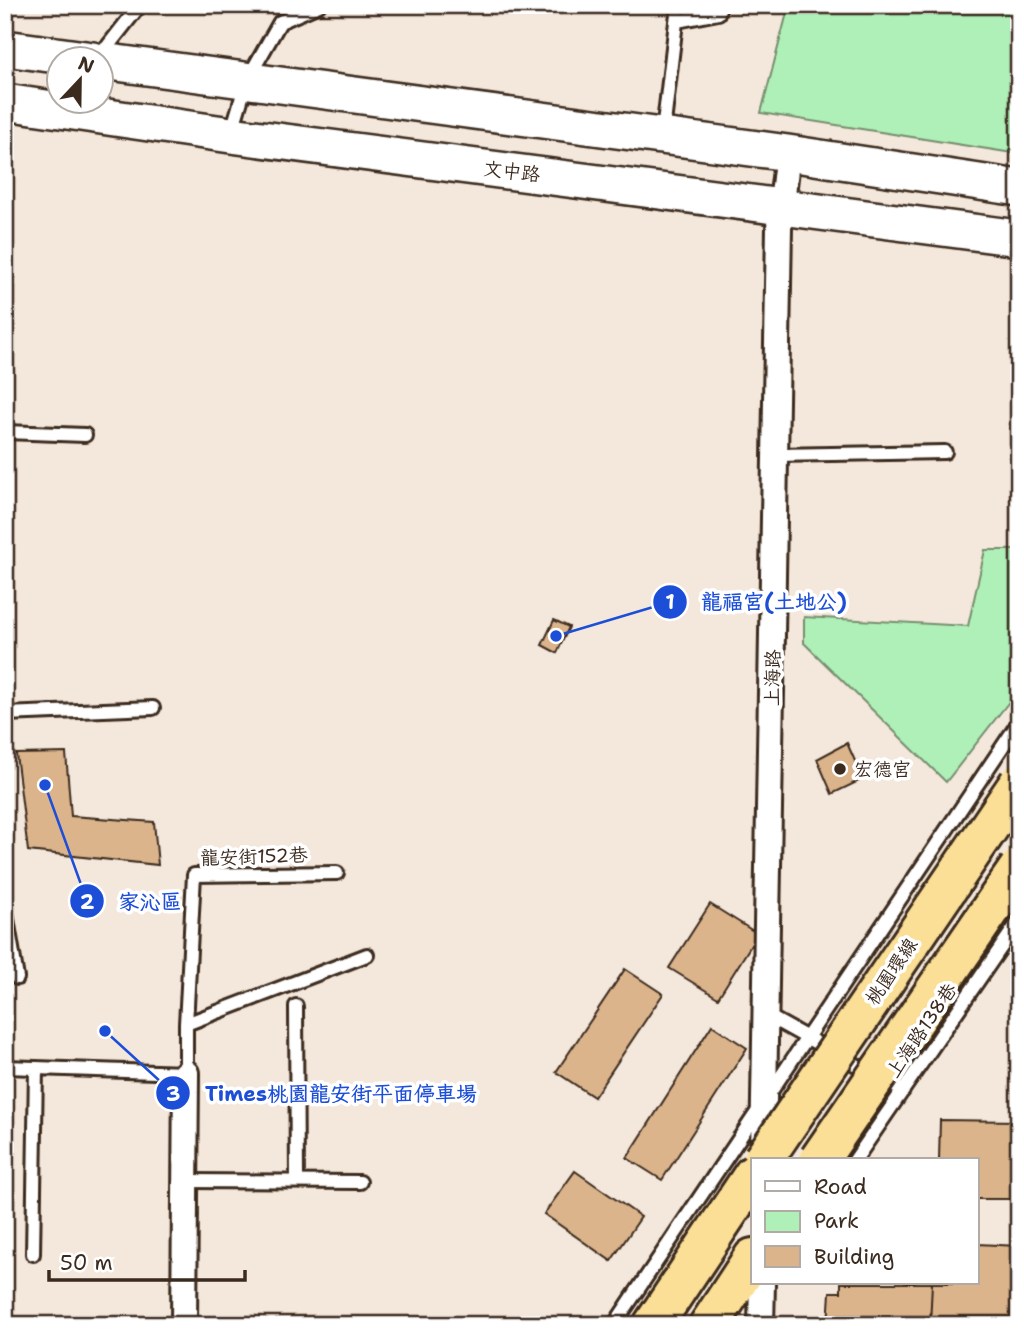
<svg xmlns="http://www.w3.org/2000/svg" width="1024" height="1330" viewBox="0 0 1024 1330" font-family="'Shantell Sans','LXGW WenKai TC',sans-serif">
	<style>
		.green { fill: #aff0b9; stroke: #758d6c; stroke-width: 2 }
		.building { fill: #dbb48c; stroke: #3b2a1e; stroke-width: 2 }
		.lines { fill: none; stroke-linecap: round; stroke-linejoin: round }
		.lane-casing { stroke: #3b2a1e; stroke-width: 18 }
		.street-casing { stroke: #3b2a1e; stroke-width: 30 }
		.secondary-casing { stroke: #3b2a1e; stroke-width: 40 }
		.highway-casing { stroke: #3b2a1e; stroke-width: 44 }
		.lane { stroke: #fff; stroke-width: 12 }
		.street { stroke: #fff; stroke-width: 24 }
		.secondary { stroke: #fff; stroke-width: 35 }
		.highway { stroke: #fbdf96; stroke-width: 38 }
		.highway-bridge-casing { stroke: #3b2a1e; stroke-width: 44; stroke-linecap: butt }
		.highway-bridge { stroke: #fbdf96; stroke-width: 38 }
		.poi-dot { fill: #3b2a1e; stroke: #fff; stroke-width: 2.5 }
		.labels { text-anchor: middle; stroke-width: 7; stroke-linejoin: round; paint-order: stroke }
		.street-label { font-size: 19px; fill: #3b2a1e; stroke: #fff }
		.poi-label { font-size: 19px; fill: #3b2a1e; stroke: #fff; text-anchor: start }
		.leader { fill: none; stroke: #1d4ed8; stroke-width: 2.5 }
		.callout-dot { fill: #1d4ed8; stroke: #fff; stroke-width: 2.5 }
		.mark-label { font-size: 21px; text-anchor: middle; font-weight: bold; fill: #fff }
		.callout-label { font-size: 21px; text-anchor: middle; font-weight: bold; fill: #1d4ed8; stroke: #fff; stroke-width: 7; stroke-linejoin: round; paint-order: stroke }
	</style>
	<rect width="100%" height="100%" fill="#f4e8dc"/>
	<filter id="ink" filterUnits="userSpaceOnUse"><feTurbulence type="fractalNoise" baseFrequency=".0143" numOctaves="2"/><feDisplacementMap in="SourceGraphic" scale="14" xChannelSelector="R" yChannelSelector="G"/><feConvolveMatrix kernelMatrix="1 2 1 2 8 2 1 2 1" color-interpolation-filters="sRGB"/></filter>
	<g filter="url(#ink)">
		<path class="green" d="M789,5h230v149l-258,-41z
			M985,550h34v139l-73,93 -142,-139v-26l164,9z"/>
		<path class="building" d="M554,620l15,7 -12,26 -15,-8z
			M847,743l16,36 -31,15 -15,-35z
			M66,753l5,63 83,6 4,43 -130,-14 -12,-97z
			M710,904l48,30 -40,64 -49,-30z
			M625,969l38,25 -69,103 -38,-25z
			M712,1025l35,23 -85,132 -35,-22z
			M940,1120l79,1v78h-42v-39h-38z
			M575,1171l66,46 -30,44 -67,-47z
			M977,1244l42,2v79h-89l2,-42h45z
			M841,1283h91l-2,42h-102l2,-33h11z"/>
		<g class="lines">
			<defs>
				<path id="lane" d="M677,21l41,-8 2,-8
					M100,56l40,-51
					M663,132l15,-127
					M231,134l16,-54 33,-58 39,-17
					M5,432l80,3
					M775,455l170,-3
					M5,714l148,-6
					M5,907l12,71
					M296,1006l1,175
					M766,1015l137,76
					M186,1024l181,-69
					M5,1067l181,6v-49l8,-149 143,-2
					M855,1160l164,-239
					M186,1181l174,1
					M33,1254l3,-186
					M614,1325l405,-603"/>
				<path id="street" d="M763,1157l16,-930 9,-74
					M184,1325l2,-252
					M761,1325l1,-42"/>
				<path id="secondary" d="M5,48l88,12
					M102,61l686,92 231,35
					M5,102l226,33 788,103"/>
				<path id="highway" d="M653,1325l100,-150
					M709,1325l44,-67"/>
			</defs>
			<use href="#lane" class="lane-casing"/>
			<use href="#street" class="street-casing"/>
			<use href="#secondary" class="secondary-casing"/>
			<use href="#highway" class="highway-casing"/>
			<use href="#lane" class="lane"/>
			<use href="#street" class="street"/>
			<use href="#secondary" class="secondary"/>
			<use href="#highway" class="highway"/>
			<defs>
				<path id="highway-bridge" d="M763,1160l256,-377
					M819,1160l200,-292"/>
			</defs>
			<use href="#highway-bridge" class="highway-bridge-casing"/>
			<use href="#highway-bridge" class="highway-bridge"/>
		</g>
	</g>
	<circle class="poi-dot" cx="840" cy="769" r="7"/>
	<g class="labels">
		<g class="street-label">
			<text transform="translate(512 171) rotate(7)" y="7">文中路</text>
			<text transform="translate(772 678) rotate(-89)" y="7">上海路</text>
			<text transform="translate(254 856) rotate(-2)" y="7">龍安街152巷</text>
			<text transform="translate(891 971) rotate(-56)" y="7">桃園環線</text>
			<text transform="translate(921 1030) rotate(-56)" y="7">上海路138巷</text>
		</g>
		<g class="poi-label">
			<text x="854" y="776">宏德宮</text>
		</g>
	</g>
	<path class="leader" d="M556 636L670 602M45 785L87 901M105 1031L173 1093"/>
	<g class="callout-dot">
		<circle cx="556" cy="636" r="7"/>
		<circle cx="45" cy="785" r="7"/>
		<circle cx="105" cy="1031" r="7"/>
		<circle cx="670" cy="602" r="18"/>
		<circle cx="87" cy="901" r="18"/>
		<circle cx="173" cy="1093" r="18"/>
	</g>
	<g class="mark-label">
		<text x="670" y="609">1</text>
		<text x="87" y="909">2</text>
		<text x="173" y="1101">3</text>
	</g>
	<g class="callout-label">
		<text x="774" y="609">龍福宮(土地公)</text>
		<text x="150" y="909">家沁區</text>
		<text x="341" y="1101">Times桃園龍安街平面停車場</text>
	</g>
	<rect width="1024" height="1330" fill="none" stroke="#fff" stroke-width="28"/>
	<rect x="14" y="14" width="996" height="1302" fill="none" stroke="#3b2a1e" stroke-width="2.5" filter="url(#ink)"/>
	<rect x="751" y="1158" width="228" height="126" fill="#ffffff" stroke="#b1aaa5" stroke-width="2"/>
	<rect x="765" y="1181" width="35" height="10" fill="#ffffff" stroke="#b1aaa5" stroke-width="2"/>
	<text x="814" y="1194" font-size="21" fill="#3b2a1e">Road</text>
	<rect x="765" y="1211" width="35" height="21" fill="#aff0b9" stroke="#b1aaa5" stroke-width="2"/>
	<text x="814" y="1228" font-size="21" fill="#3b2a1e">Park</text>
	<rect x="765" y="1246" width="35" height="21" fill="#dbb48c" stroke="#b1aaa5" stroke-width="2"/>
	<text x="814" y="1264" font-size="21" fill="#3b2a1e">Building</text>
	<g transform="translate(80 80) rotate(22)"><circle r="33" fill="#ffffff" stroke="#b1aaa5" stroke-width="2"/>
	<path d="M0-5L12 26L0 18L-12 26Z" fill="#3b2a1e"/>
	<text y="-10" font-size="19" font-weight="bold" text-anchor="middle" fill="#3b2a1e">N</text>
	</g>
	<path d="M49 1270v10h196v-10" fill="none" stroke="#3b2a1e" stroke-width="3.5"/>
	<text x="60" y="1270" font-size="21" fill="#3b2a1e" stroke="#ffffff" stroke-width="5" paint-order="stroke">50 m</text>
</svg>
